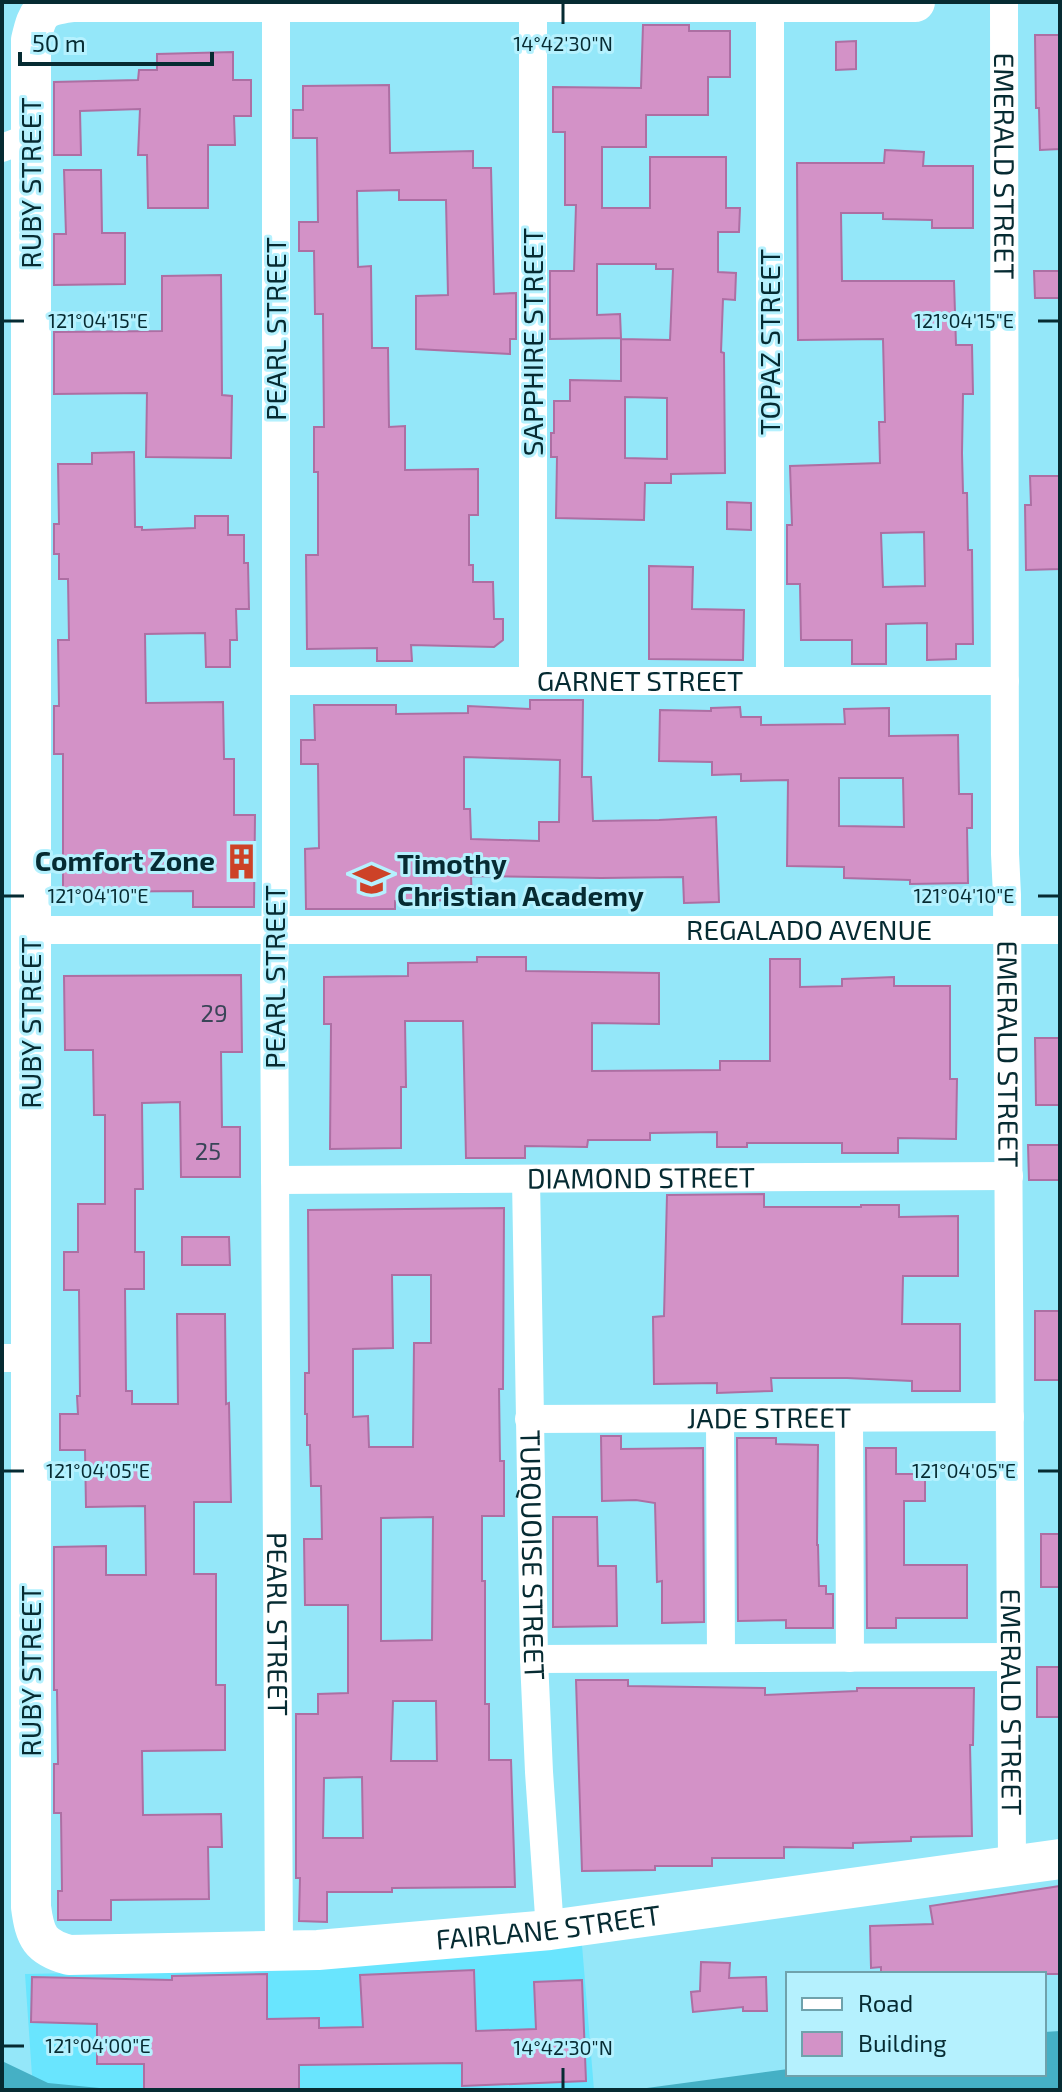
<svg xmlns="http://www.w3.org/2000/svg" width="1062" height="2092" viewBox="0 0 1062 2092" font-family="'Exo 2',sans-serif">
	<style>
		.built { fill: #69e5fe }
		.water { fill: #45b0c5 }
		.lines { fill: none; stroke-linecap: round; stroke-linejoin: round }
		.river { stroke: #45b0c5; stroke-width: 46 }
		.building { fill: #d392c7; stroke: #ad6fa3; stroke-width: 2; fill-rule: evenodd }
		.street { stroke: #fff; stroke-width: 28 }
		.secondary { stroke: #fff; stroke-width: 40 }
		.ticks { fill: none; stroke: #062b32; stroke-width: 3 }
		.labels { text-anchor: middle; stroke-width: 6; stroke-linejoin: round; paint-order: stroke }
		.number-label { font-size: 24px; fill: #394557 }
		.street-label { font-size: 28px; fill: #062b32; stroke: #b5f1fe }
		.poi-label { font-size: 28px; font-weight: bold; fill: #062b32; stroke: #b5f1fe; text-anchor: end }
		.ticks-label { font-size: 20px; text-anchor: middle; fill: #062b32; stroke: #b5f1fe; stroke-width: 6; stroke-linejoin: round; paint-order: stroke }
	</style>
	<rect width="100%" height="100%" fill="#94e7f9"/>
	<path class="built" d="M582,1945l12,145h-561l-8,-116 261,-5z"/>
	<path class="water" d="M1060,2031v55l-33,4h-395l156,-21v5h256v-42z
		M2,2061l46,22 72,7h-118z"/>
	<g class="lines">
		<path class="river" d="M1033,2090l27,-3"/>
	</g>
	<path class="building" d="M643,25h46v6h41v46h-22v38h-62v32h-44v61h48v-51h76v51h14l-1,24h-21v40l18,1 -1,27 -12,-1 -2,53 3,1 1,120 -54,1v9h-26l-1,37 -88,-2 1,-61h-6v-24h3v-32h16v-21l51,1v-42l49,1 3,-71h-17v-5h-59v51l23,-1 1,24 -71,1v-68h24l2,-66h-11v-73h-12v-45l88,1zM625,397l42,1v61l-42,-1z
		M1035,35h25v114l-20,1 -1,-42h-3z
		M856,41v28l-20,1v-28z
		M233,52v28h18v36h-17l1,29h-27v63h-60l-1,-53h-9l2,-46 -60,2 1,44h-27v-73l84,-2 1,-10h18v-16z
		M389,85l1,68 83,-2v17h18l3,126 22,-1v46h-6v15l-94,-5v-53l32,-1 -2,-95h-47v-10l-42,1 1,76 13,-1 1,82h16l1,79 16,-1v44l73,-1v46h-9v50h4v17h20l1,37h9v21l-9,7 -83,-2 1,16h-35v-13l-70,1 -1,-94h12v-83h-4v-45h10l-1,-113h-8l-1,-63h-15v-29h19l-1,-84h-24v-28h10v-24z
		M885,150l39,2 -1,14h50v62h-41v-8l-49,-1v-6h-42l1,68h112l2,64h16l1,49h-10l-1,59 1,40h4l1,57h4l1,94h-17v15l-29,1v-37l-41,1v40h-34v-24h-51l-1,-56h-13v-59h5l-2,-59 90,-3 -1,-41h6l-2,-83 -85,1 -1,-177h87zM924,532l1,54 -42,1 -2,-54z
		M64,170h37l1,63h23v51l-71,1v-51h12z
		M1034,271h26v27h-25z
		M221,275l1,120 10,1 -1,62 -85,-1 1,-64 -93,1v-62l108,-1v-55z
		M134,452l1,75h7v3l53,-2v-12h33v19h16v28h4l1,46h-13l1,31h-7v27h-24l-1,-34 -60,1 1,69 77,-1 1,57h10v56h21l-1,92h-61v-16l-130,1v-138h-9v-48h5l-1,-66h11l-1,-61h-9v-25h-5v-30h5l-1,-60h34v-11z
		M1030,476h30v93l-34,1 -1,-65h6z
		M727,502l24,1v27l-24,-1z
		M649,566l44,1 -1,42 52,1 -1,50 -94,-1z
		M530,700h53l-1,77h9l2,44 66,-1 57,-3 3,85 -35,1 -1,-26 -82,1 -130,-2 1,24 -77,1v8h-89l-1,-60 14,-1 -1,-84h-17v-24h14l-1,-35h82v9l72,-1v-7l62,3zM464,757l96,3 -1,62h-20v19l-68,-2 -1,-30h-6z
		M740,707l1,10h20v8l84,-1 -1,-15 45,-1v28l69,-1 1,59h13v34h-5l1,55 -58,1v-4l-66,-2v-11l-57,-1 1,-86 -47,1v-7l-29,1v-13l-53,-1 1,-51 51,1v-3zM839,778h64l1,49 -65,-1z
		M477,957h49v14l133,2v51l-67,-1v48l128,-1v-9h50v-102h30v28l42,-1v-7l52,-2v9h56v93h7l-1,60 -58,-1v15h-56v-10h-95v4h-30v-15l-67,1v7h-62l-1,7 -62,-1v12h-59l-3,-137h-58l1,66h-5v61l-71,1 1,-125h-7v-47l84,-1v-13l69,-1z
		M241,975l1,77h-21l1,75h18v50h-59l-1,-75 -38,1 1,86h-8v63h9v37h-19l1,102h6v13h46l-1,-90h48l1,90 3,-1 2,99h-37v72h22v111h9v65l-83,1 1,64 78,-1 1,33h-14l1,52 -98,1v20h-53v-29h4l-1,-78h-7v-49h4l-1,-74h-3v-143l52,-1v29h40l-1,-69 -59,1 -1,-57h-25v-36h18l-1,-18h3l-1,-106h-15v-38h14v-48h27v-89h-11l-1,-65h-28l-1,-74z
		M1035,1038h25v67h-24z
		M1028,1145h32v35h-31z
		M764,1194v13h97v-2h38v12l59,-1v60h-55l-1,48h58v67h-48v-10l-65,-3h-76l1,13 -55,2v-10l-63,1 -1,-67 11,-1 3,-121z
		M504,1208l-1,181h-4l1,72h4v55h-22v65h3v123h4v56h22l4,127 -123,1v4h-65v30l-28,-1 1,-43h-4v-164h22v-20l30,-1v-88h-43l-1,-66h18l-1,-53h-10l-1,-41h-3v-31h-2v-41h4l-1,-163zM392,1275h39v68h-17l-1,104h-44l-1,-31 -15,1v-68l40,-1zM433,1517l-1,123 -51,1v-123zM393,1701h43l1,60h-46zM362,1777l1,61h-40l1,-60z
		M182,1237h47l1,28h-48z
		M1035,1311h25v69h-25z
		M601,1436h20v13l82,-1 1,174 -42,1v-42l-5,1 -2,-79 -19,-3 -34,1z
		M737,1438h39v6l42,1 -1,100h1l1,41h7v8h7v34h-47v-8l-48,1z
		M866,1448h30v26h29v27h-21v64h63v53h-71v10h-29z
		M553,1517h44l1,49h18l1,60 -64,1z
		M1041,1534h19v53h-19z
		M1037,1667h23v50h-23z
		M576,1680h52v6l137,2v7l92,-4v-3h117l-1,57h-3l2,91 -61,1v4l-58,2v5l-69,-1v11h-72v8h-57v4l-73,1z
		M1060,1886v88h-179v-7l-10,1 -1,-42 63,-2 -3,-18z
		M701,1962l29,1 -1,15 37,-1 1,34h-24v-4l-50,5 -2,-20 9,-1z
		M474,1970l2,61 60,-2 -2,-47 48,-2 4,101 -124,5v-23l-163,2v25h-155v-26h-47v-40l-66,-2 1,-45 140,3v-4l95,-2v45l52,-1v10l44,-1 -3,-52z"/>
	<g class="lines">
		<g class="street">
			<path id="s1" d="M276,2v893l-2,78 5,979"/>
			<path d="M533,2v679"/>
			<path d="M770,2v679"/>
			<path id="s2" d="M1004,2l1,852 2,41 5,969"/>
			<path d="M2,148l29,-11"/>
			<path id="s3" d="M276,681h729"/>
			<path id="s4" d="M31,930h1029"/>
			<path id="s5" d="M526,1179l8,480 5,113 11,158"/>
			<path id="s6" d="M275,1180l734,-4"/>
			<path d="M2,1358h29"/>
			<path d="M720,1418l1,240"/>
			<path d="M849,1418l1,240"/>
			<path id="s7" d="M529,1419l481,-2"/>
			<path d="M534,1659l477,-2"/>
		</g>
		<path class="secondary" id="s8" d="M915,2h-841c-32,4 -36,7 -43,38v1867c4,30 9,40 38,48l249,-5 232,-20 510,-71"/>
	</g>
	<path class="ticks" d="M563,4v20M4,321h20M1038,321h20M4,896h20M1038,896h20M4,1471h20M1038,1471h20M4,2046h20M563,2068v20"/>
	<defs>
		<symbol id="building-bare" viewBox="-9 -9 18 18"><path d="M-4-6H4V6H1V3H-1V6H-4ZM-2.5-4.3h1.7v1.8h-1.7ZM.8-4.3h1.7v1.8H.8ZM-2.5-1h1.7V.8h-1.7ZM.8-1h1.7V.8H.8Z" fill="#cd4227" stroke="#b5f1fe" stroke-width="2.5" paint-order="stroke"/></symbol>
		<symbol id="school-bare" viewBox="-9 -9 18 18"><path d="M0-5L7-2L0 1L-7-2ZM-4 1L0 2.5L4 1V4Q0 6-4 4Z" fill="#cd4227" stroke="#b5f1fe" stroke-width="2.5" paint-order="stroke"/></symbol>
	</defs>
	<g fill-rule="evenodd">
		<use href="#building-bare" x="216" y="836" width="51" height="51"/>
		<use href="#school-bare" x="346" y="854" width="51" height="51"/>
	</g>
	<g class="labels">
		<g class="number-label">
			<text x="214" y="1022">29</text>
			<text x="208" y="1160">25</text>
		</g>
		<g class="street-label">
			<text dy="10" stroke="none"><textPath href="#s2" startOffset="164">EMERALD STREET</textPath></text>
			<text transform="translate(31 183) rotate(-90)" y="10">RUBY STREET</text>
			<text transform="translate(276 329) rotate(-90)" y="10">PEARL STREET</text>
			<text transform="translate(533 342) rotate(-90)" y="10">SAPPHIRE STREET</text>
			<text transform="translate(770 342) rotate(-90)" y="10">TOPAZ STREET</text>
			<text dy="10" stroke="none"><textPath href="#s3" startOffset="364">GARNET STREET</textPath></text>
			<text dy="10" stroke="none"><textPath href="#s4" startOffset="778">REGALADO AVENUE</textPath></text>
			<text transform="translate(275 977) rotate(-90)" y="10">PEARL STREET</text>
			<text transform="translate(31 1023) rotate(-90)" y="10">RUBY STREET</text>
			<text dy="10" stroke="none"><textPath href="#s2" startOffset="1052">EMERALD STREET</textPath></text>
			<text dy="10" stroke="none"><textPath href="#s6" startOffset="366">DIAMOND STREET</textPath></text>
			<text dy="10" stroke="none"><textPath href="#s7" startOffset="240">JADE STREET</textPath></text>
			<text dy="10" stroke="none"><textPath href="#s5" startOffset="376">TURQUOISE STREET</textPath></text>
			<text dy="10" stroke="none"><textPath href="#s1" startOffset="1622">PEARL STREET</textPath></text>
			<text transform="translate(31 1671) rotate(-90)" y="10">RUBY STREET</text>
			<text dy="10" stroke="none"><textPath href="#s2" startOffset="1700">EMERALD STREET</textPath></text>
			<text dy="10" stroke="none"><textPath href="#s8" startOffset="3320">FAIRLANE STREET</textPath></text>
		</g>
		<g class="poi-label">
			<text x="215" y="871">Comfort Zone</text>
			<text x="397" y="874" text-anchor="start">Timothy<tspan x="397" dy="32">Christian Academy</tspan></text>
		</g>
	</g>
	<g class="ticks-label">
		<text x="563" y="51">14°42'30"N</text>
		<text x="964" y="328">121°04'15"E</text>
		<text x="98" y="328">121°04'15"E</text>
		<text x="964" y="903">121°04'10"E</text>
		<text x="98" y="903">121°04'10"E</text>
		<text x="964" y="1478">121°04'05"E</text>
		<text x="98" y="1478">121°04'05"E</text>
		<text x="98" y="2053">121°04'00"E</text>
		<text x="563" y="2055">14°42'30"N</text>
	</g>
	<rect width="1062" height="2092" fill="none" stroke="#062b32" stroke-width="8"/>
	<rect x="786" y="1972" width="260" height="104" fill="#b5f1fe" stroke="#6fa2ac" stroke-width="2"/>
	<rect x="802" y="1998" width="40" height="12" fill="#ffffff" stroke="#6fa2ac" stroke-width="2"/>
	<text x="858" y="2012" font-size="24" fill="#062b32">Road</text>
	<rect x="802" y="2032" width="40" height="24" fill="#d392c7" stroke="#6fa2ac" stroke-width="2"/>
	<text x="858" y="2052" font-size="24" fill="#062b32">Building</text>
	<path d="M20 52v12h192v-12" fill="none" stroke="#062b32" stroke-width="4"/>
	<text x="32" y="52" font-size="24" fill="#062b32" stroke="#b5f1fe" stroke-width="6" paint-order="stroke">50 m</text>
</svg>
